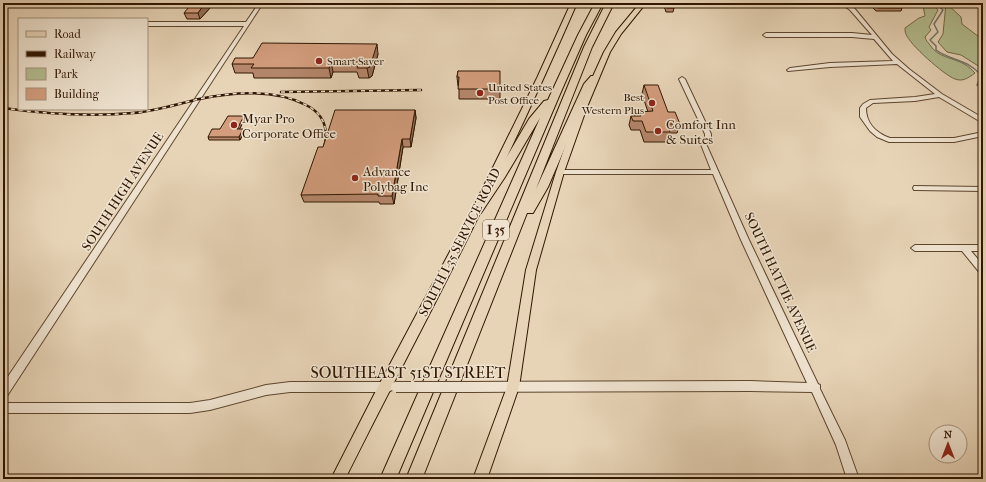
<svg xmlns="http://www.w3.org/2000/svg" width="986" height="482" viewBox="0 0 986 482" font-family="'IM FELL French Canon',serif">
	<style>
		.green { fill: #b3bd90; stroke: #726a48 }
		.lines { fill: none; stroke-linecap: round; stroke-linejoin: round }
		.stream { stroke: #6e776d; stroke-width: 1.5 }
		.minor-casing { stroke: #5e462e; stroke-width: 2 }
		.major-casing { stroke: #301600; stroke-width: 2 }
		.highway-casing { stroke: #301600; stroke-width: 2 }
		.minor { fill: #efe3d0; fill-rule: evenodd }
		.major { fill: #e7d4b7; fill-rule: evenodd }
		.highway { fill: #e7d4b7; fill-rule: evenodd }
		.rail-casing { stroke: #301600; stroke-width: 2.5 }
		.rail { stroke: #efe3d0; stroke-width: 1.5; stroke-dasharray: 4; stroke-linecap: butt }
		.minor-bridge-casing { stroke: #5e462e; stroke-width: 12; stroke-linecap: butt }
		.minor-bridge { stroke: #efe3d0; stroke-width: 10 }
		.wall { fill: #b5876c; stroke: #301600 }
		.shaded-wall { fill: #946e58; stroke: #301600 }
		.building { fill: #d39d7d; stroke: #301600 }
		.poi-dot { fill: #8f2418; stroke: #efe3d0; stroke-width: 1.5 }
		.labels { text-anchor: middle; stroke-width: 3; stroke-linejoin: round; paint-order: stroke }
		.far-poi-label { font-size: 11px; fill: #301600; stroke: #efe3d0; text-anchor: start }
		.shield { fill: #efe3d0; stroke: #69543e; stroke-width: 1 }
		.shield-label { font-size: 12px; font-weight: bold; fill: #301600 }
		.poi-label { font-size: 13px; fill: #301600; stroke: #efe3d0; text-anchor: start }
		.street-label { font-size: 13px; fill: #301600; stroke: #efe3d0 }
		.near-street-label { font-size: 16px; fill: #301600; stroke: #efe3d0 }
	</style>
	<rect width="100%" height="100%" fill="#e7d4b7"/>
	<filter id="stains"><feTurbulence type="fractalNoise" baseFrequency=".005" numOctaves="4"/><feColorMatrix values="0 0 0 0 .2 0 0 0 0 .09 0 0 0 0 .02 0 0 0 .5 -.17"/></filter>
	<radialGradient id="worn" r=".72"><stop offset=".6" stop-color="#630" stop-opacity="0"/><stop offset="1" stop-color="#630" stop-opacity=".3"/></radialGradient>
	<path class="green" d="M927,3h5l6,7 -9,17 2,3 -6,7c1,4 3,5 5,8 8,13 23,12 36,20 3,2 6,5 9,8 -7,5 -12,9 -20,6 -11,-4 -46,-35 -49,-45 -1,-1 -1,-5 -1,-6l14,-10 6,-2 -2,-10z
		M946,3l15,14 1,7 21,16v29l-22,-14 -14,-3 -9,-10 5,-8z"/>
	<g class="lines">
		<path class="stream" d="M936,3l7,7 -9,14 4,8 -8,8 6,6v4c15,11 30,8 45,25l-4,10 6,5"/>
		<defs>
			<path id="minor" d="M259,3h4l-256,393 -4,2v-14l241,-358h-97v-4h99z
				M840,3h10l42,51 17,15 33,25 41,24v5l-2,-1 -42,-25 -24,4 -42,2 -7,5c0,15 10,25 24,30h64l29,-6v4l-29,6h-65l-12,-5 -7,-6 -10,-14v-9l3,-4 7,-4 45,-3 20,-3 -38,-30 -67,3 -42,4 -1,-1 3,-2 40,-5 63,-2 -19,-22 -22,-2h-86l-3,-2 3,-2h86l20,2 -22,-25z
				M682,77l3,2 26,55v4l-5,5 1,3 42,94 69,144 2,1v4l25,51 14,39h-12l-11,-34 -24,-53 -62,-1 -279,1 -4,-2 -1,-3 1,-3 4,-2 279,-1 57,2 -66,-143 -28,-66h-153l-4,-2 4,-2h151l-11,-28 5,-5v-3l-26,-55z
				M914,186l69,1v4l-66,-1h-3l-1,-2z
				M915,245h68v6h-12l12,14v9l-3,-1 -18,-22h-47l-4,-3z
				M290,382h98l4,2 1,3 -1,3 -4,2h-98l-24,3 -56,15 -20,3h-187v-10h187l20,-3 56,-15z"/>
			<path id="major" d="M571,3h6c-30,69 -62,138 -95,206 -44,91 -92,179 -137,270h-14l49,-96 92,-173 65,-132z
				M640,3h6l-25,31 -11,18 -23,55 -23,65 -28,98 -17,117 -32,92h-14l34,-92 19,-117 30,-98 23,-65 25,-55 12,-20z"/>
			<path id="highway" d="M595,3h8l-17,32 -26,59 -164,385h-16l160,-361 -35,59 -24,36h-8l-2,-3 25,-35 33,-56 15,-18 4,-1 30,-65z
				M606,3h8l-22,44 -56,142 48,-105 7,-8h6l1,2 -6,7 -44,102 -15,26h-6l-105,266h-16l178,-432z"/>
		</defs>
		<use href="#minor" class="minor-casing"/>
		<use href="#major" class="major-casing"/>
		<use href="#highway" class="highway-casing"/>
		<use href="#minor" class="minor"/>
		<use href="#major" class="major"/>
		<use href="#highway" class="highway"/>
		<defs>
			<path id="rail" d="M281,92l140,-2
				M3,108c43,6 87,9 130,5 23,-2 44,-9 66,-14 34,-7 75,-11 107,6 18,9 23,24 18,43"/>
		</defs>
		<use href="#rail" class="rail-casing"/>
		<use href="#rail" class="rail"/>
		<defs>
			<path id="minor-bridge" d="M396,387h75"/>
		</defs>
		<use href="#minor-bridge" class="minor-bridge-casing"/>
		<use href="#minor-bridge" class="minor-bridge"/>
	</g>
	<path class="wall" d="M663,3h9l2,5 -1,4h-7z
		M871,3h25l6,5 -1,3h-25l-6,-6z
		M210,8l-10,11h-13l-3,-6z
		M378,54l-6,22 -3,2h-10l-2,-6h-24l-2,6h-77l-1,-5h-18l-3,-9 21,-6z
		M458,71l42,18v10h-41v-13h-1l-1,-9z
		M644,85l24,27 12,12 -3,9h-7l-3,9h-23l-4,-12h-9l-2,-5 2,-9h8l1,-4h8l-6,-18z
		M415,110l1,8 -5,29h-8l-9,57h-14l-1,-2h-75l-3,-7 22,-48z
		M244,116l1,3 -6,10 5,3 -4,8h-31l-1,-3z"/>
	<path class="shaded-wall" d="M205,3h3l2,5 -10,11 -2,-6z
		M377,44l1,10 -6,22 -3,2 -2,-10z
		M331,62l2,10 -2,6 -2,-10z
		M415,110l1,8 -5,29 -1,-8z
		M244,116l1,3 -7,13 -1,-3z
		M243,129l1,3 -4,8 -1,-3z
		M402,139l1,8 -9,57 -2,-8z"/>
	<path class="building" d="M192,3h13l-7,10h-14z
		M665,3h7l2,5h-7z
		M872,3h24l6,5h-24z
		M262,43l115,1 -7,23 -3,1h-10l2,-6h-28l-2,6h-78l3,-4h-22l3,-6h18z
		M458,71h42v18h-42l1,-12h-2z
		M644,85h14l10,27h7l5,12h-13l3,8h-24l-4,-11h-9l-2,-5h10l-1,-4 13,-1z
		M335,110h80l-5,29h-8l-10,57h-14v-2l-77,1 17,-48h5z
		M228,116h16l-7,13h6l-4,8h-31l4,-8h8z"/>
	<g class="poi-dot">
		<circle cx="319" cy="61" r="4"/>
		<circle cx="480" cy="93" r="4"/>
		<circle cx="652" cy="103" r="4"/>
		<circle cx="234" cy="125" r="4"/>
		<circle cx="658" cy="131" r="4"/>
		<circle cx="355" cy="178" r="4"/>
	</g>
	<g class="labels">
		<g class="far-poi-label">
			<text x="327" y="65">Smart Saver</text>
			<text x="488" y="91">United States<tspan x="488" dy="13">Post Office</tspan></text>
			<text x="644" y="101" text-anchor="end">Best<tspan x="644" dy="13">Western Plus</tspan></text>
		</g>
		<rect class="shield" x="483" y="220" width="26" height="20" rx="3"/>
		<g class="shield-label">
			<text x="496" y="234">I 35</text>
		</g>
		<g class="poi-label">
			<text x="242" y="123">Myar Pro<tspan x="242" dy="15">Corporate Office</tspan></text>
			<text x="666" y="129">Comfort Inn<tspan x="666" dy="15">&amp; Suites</tspan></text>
			<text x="363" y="176">Advance<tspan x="363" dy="15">Polybag Inc</tspan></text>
		</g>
		<g class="street-label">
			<text transform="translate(122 191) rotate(-57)" y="5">SOUTH HIGH AVENUE</text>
			<text transform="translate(459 242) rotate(-63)" y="5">SOUTH I-35 SERVICE ROAD</text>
			<text transform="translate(781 282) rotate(65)" y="5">SOUTH HATTIE AVENUE</text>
		</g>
		<g class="near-street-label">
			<text x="408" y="378">SOUTHEAST 51ST STREET</text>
		</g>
	</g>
	<rect width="986" height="482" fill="none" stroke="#e7d4b7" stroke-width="16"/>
	<rect x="4" y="4" width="978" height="474" fill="none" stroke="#301600" stroke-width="2"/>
	<rect x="8" y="8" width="970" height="466" fill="none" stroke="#301600"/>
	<rect x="18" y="18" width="130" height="92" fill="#efe3d0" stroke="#a3917d"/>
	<rect x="26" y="31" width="20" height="6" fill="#e7d4b7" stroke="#a3917d"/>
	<text x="54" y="38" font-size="12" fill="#301600">Road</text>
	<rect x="26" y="51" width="20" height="6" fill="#301600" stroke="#a3917d"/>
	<text x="54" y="58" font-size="12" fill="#301600">Railway</text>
	<rect x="26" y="68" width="20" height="12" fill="#b3bd90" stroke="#a3917d"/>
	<text x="54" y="78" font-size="12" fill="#301600">Park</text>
	<rect x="26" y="88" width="20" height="12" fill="#d39d7d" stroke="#a3917d"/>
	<text x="54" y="98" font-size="12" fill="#301600">Building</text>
	<g transform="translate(948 444)"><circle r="19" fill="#efe3d0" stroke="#a3917d"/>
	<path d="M0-3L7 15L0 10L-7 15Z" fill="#8f2418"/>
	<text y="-6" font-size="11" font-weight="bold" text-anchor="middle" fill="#301600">N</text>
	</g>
	<rect width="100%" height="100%" filter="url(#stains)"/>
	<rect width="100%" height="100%" fill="url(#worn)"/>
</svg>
